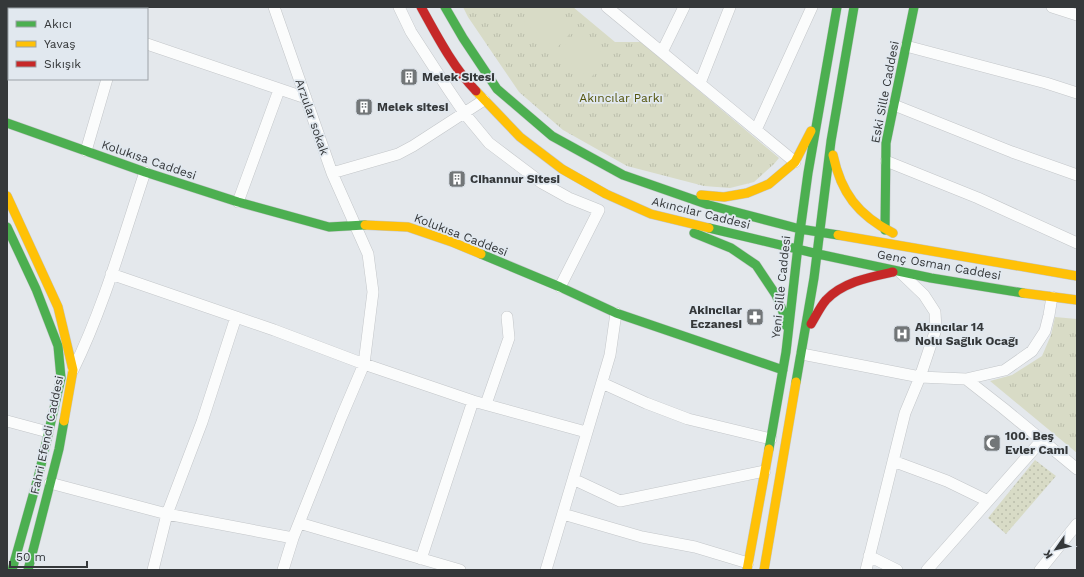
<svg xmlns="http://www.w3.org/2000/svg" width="1084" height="577" viewBox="0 0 1084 577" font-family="'Work Sans',sans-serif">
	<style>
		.grass { fill: url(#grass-dots) }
		.park { fill: url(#park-tufts) }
		.pitch { fill: #d8dbc6 }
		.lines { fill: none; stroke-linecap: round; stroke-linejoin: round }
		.street-casing { stroke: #c3c6c9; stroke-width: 12 }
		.fast-casing { stroke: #c3c6c9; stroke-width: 10 }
		.slow-casing { stroke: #c3c6c9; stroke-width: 10 }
		.jam-casing { stroke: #c3c6c9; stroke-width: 10 }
		.street { stroke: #fbfcfc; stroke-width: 11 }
		.fast { stroke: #4caf50; stroke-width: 9 }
		.slow { stroke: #ffc107; stroke-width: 9 }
		.jam { stroke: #c62828; stroke-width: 9 }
		.labels { text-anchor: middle; stroke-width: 3.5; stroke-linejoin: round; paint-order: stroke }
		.poi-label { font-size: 12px; font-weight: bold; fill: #35383a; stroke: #e1e8ef; text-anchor: start }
		.street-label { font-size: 12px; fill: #35383a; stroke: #e1e8ef }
		.park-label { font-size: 12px; fill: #54550d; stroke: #e1e8ef }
	</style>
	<defs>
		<pattern id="grass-dots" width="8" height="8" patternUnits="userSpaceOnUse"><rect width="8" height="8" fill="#d8dbc6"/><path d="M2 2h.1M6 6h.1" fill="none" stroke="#babdab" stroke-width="1.8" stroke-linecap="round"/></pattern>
		<pattern id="park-tufts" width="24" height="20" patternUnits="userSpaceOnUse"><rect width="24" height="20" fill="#d8dbc6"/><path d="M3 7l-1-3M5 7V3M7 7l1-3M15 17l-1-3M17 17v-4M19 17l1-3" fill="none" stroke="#babdab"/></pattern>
	</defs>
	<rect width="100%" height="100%" fill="#e4e8ec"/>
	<path class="grass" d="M1035,460l21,16 -50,58 -18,-16z"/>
	<path class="park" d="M463,7h110l42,35h26l138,116 -5,6 -20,18 -24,6 -26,-2 -77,-20 -64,-36 -44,-38 -51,-75z
		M1055,317l22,2v134l-87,-72 22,-6 30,-19 9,-21z"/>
	<path class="pitch" d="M538,7h10l26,22 -18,20 -32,-27z
		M576,31l31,26 -17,22 -31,-26z"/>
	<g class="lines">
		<defs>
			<path id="street" d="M39,7l6,2
				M274,7l58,166 36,81 5,38 -9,72 -23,54 -48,120 -10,32
				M399,7l12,25 37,57 17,25 24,29 53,40 27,15 30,12 -39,77
				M607,7l188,155
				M1052,7l25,8
				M129,9v-2
				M147,44l159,54
				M906,46l140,37 31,10
				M662,52l22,-45
				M700,83l30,-76
				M894,105l118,47 65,23
				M756,130l56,-123
				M86,151l21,-72
				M886,161l92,37 99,45
				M332,173l66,-19 15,-8 71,-46
				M238,202l41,-112
				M111,274l163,56 90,34 109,37 113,31
				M802,354l118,23 16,-48 -1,-17 -11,-17 -23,-22
				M73,370c31,-63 50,-132 72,-198
				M966,379l39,-9 27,-19 13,-20 4,-16 3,-18
				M602,383l44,20 42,16 83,20
				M486,404l23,-66 -2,-21
				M7,421l41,11
				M893,461l54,20 41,20
				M573,479l47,22 145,-30
				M50,483l117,31 126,24
				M563,514l79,23 53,10 53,16
				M299,523l161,47
				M869,556l28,14
				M421,559l52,-158
				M153,570l14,-56 35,-92 34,-105
				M546,570l64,-215 6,-42
				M866,570l39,-157 15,-36 46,2 37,29 74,61
				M927,570l115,-130
				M1040,570l37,-46"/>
			<path id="fast" d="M445,7l18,31 34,51 55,47 71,39 86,30 91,24 38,6
				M7,123l138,49 93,30 91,25 36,-2
				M7,227l29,62 22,57 3,32 -22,96 -27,96
				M709,228l109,26 113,24 92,15
				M885,230l1,-87 28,-136
				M694,233l37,15 25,17 20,30 7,17 2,13
				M481,254l79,33 56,26 167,57
				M796,382l18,-104 17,-137 23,-134
				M769,449l17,-97 12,-106 10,-73 29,-166
				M28,570l31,-121 5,-28"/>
			<path id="slow" d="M476,91l44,46 42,32 44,25 45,20 58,14
				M833,155c8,38 25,60 60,78
				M701,195l23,2 23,-4 22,-9 26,-22 16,-31
				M7,196l51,111 15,63 -9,51
				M365,225l43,2 44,15 29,12
				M838,235l239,41
				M1023,293l54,7
				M747,570l22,-121
				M764,570l32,-188"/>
			<path id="jam" d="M421,7c16,29 32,60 55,84
				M811,324c5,-8 9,-17 15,-24 17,-18 44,-23 67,-28"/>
		</defs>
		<use href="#street" class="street-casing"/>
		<use href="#fast" class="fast-casing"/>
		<use href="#slow" class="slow-casing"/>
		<use href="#jam" class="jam-casing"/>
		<use href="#street" class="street"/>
		<use href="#fast" class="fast"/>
		<use href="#slow" class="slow"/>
		<use href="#jam" class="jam"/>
	</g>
	<defs>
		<symbol id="building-square" viewBox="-11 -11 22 22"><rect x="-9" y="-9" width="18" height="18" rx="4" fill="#727678" stroke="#e1e8ef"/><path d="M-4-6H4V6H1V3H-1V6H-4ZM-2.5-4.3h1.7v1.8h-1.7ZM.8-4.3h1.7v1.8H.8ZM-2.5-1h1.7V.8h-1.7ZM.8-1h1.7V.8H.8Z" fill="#fff"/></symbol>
		<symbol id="pharmacy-square" viewBox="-11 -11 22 22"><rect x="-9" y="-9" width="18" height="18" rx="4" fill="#727678" stroke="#e1e8ef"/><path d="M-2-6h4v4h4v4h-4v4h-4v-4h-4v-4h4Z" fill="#fff"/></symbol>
		<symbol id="hospital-square" viewBox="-11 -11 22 22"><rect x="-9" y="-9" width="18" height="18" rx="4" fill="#727678" stroke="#e1e8ef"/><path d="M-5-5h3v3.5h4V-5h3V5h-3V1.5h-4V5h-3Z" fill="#fff"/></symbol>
		<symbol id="mosque-square" viewBox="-11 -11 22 22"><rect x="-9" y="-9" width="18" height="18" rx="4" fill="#727678" stroke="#e1e8ef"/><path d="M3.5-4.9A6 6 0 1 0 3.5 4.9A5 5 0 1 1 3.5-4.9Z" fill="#fff"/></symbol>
	</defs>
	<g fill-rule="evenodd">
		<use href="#building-square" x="399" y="67" width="20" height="20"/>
		<use href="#building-square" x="354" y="97" width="20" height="20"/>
		<use href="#building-square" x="447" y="169" width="20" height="20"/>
		<use href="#pharmacy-square" x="745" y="307" width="20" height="20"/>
		<use href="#hospital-square" x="892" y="324" width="20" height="20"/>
		<use href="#mosque-square" x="982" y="433" width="20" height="20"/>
	</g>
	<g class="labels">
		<g class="poi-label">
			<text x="422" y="81">Melek Sitesi</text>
			<text x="377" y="111">Melek sitesi</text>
			<text x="470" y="183">Cihannur Sitesi</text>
			<text x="742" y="314" text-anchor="end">Akincilar<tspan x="742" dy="14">Eczanesi</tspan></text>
			<text x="915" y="331">Akıncılar 14<tspan x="915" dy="14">Nolu Sağlık Ocağı</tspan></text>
			<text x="1005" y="440">100. Beş<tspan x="1005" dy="14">Evler Cami</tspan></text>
		</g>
		<g class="street-label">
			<text transform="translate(885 92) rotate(-79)" y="4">Eski Sille Caddesi</text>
			<text transform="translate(312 117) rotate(71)" y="4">Arzular sokak</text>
			<text transform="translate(149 160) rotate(19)" y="4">Kolukısa Caddesi</text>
			<text transform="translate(701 213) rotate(14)" y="4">Akıncılar Caddesi</text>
			<text transform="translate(461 235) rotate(21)" y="4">Kolukısa Caddesi</text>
			<text transform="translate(939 265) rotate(10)" y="4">Genç Osman Caddesi</text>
			<text transform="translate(781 287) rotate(-84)" y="4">Yeni Sille Caddesi</text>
			<text transform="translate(47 435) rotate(-78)" y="4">Fahri Efendi Caddesi</text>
		</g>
		<g class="park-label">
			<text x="621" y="102">Akıncılar Parkı</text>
		</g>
	</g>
	<rect width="1084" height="577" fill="none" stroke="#35383a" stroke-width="16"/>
	<rect x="8" y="8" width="140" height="72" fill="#e1e8ef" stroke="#9ca2a7"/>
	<rect x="16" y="21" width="20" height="6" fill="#4caf50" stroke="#9ca2a7"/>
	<text x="44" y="28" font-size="12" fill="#35383a">Akıcı</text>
	<rect x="16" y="41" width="20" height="6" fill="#ffc107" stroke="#9ca2a7"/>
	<text x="44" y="48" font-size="12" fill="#35383a">Yavaş</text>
	<rect x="16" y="61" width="20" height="6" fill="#c62828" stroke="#9ca2a7"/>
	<text x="44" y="68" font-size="12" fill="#35383a">Sıkışık</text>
	<g transform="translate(1056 549) rotate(236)" stroke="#e1e8ef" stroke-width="3" paint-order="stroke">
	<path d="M0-3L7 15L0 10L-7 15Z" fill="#35383a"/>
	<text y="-6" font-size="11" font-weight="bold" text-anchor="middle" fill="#35383a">K</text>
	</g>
	<path d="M10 561v6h77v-6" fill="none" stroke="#35383a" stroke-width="2"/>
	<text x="16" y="561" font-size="12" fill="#35383a" stroke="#e1e8ef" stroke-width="3" paint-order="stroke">50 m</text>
</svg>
